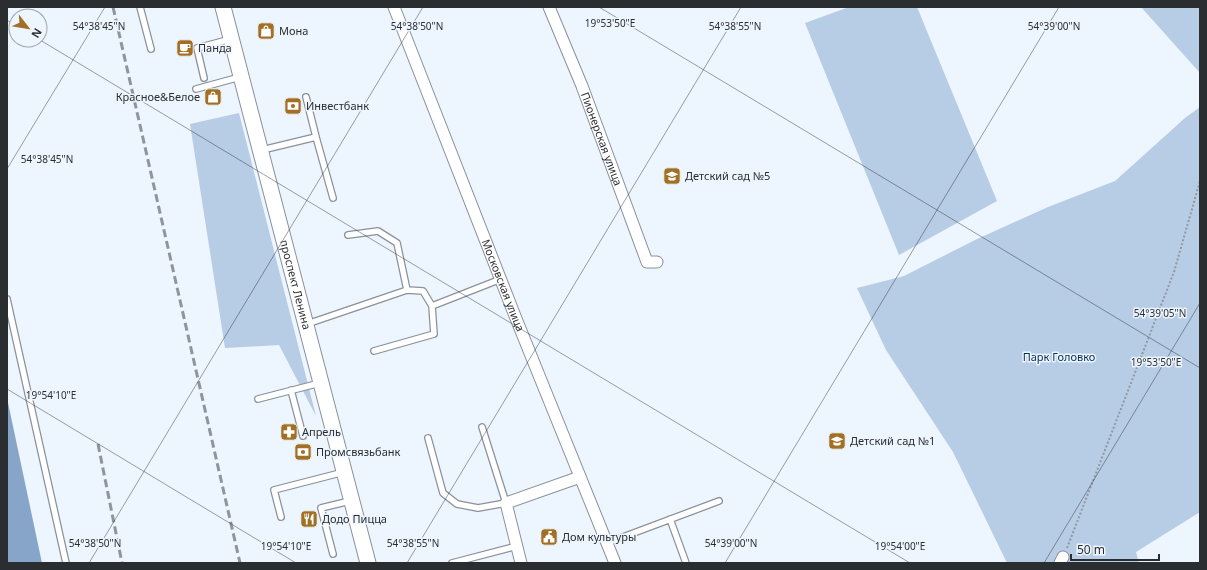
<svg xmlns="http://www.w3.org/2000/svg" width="1207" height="570" viewBox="0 0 1207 570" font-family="'Noto Sans',sans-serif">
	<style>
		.green { fill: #b7cce5 }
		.water { fill: #87a5c8 }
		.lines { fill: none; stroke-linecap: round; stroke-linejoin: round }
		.service-casing { stroke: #8b919a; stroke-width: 8 }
		.minor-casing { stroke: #8b919a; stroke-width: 13 }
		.secondary-casing { stroke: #8b919a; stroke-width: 17 }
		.path { stroke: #92989e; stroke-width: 2; stroke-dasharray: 2 2; stroke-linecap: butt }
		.service { stroke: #fff; stroke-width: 5.5 }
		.minor { stroke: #fff; stroke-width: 11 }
		.secondary { stroke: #fff; stroke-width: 15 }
		.rail { stroke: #8f959b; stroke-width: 3; stroke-dasharray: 8 4; stroke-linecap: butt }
		.ticks { fill: none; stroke: #2b2e31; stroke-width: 1; stroke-opacity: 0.45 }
		.labels { text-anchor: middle; stroke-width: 3; stroke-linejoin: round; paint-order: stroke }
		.poi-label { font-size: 11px; fill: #2b2e31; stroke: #edf5fe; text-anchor: start }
		.street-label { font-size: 11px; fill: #2b2e31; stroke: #edf5fe }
		.park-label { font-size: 11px; fill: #002c58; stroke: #edf5fe }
		.ticks-label { font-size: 10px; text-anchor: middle; fill: #2b2e31; stroke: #edf5fe; stroke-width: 3; stroke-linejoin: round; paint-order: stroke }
	</style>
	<rect width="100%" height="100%" fill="#edf5fe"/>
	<path class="green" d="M849,7h68l80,194 -98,54 -94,-232z
		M1141,7h59v66z
		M1200,107v405l-64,40 3,11h-132l-54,-111 -67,-102 -29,-62 47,-12 71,-36 73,-33 67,-26 70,-63z
		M239,113l77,303 -37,-71 -54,3 -35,-224z"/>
	<path class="water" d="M7,398l35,165h-35z"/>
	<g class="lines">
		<defs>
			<path id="service" d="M140,7l11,42
				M204,78l-7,-30 34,-9
				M196,89l44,-12
				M306,97l10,40
				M262,150l54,-13 17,61
				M348,235l30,-4 19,12 10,47
				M7,299l59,264
				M307,324l100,-34 16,1 9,15
				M374,351l60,-17 -2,-28 69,-27
				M291,390l12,46
				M258,399l62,-16
				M428,438l15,55 14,11 21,4 28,-5 -24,-76
				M281,517l-7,-27 70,-18
				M670,519l16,44
				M607,543l112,-42
				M333,554l-12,-46 29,-7
				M452,563l65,-17"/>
			<g id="minor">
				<path id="s1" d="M394,7l121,309 100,247"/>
				<path id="s2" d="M549,7l33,79 65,176h10"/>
				<path d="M521,563l-15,-60 74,-26"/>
				<path d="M1060,563l3,-6"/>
			</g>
			<g id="secondary">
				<path id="s3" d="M223,7l145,556"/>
			</g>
		</defs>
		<use href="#service" class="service-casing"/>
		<use href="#minor" class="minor-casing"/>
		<use href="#secondary" class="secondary-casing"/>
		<path class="path" d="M310,434l7,-2
			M1067,548l107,-276 26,-91"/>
		<use href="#service" class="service"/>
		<use href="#minor" class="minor"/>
		<use href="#secondary" class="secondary"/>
		<path class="rail" d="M113,7l127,556
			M98,444l24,119"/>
	</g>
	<path class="ticks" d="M599,7l601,361M7,20l9,6M40,40l870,523M7,169l98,-162M7,389l289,174M89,563l334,-556M407,563l334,-556M725,563l334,-556M1044,563l156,-260"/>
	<defs>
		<symbol id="shop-square" viewBox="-11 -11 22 22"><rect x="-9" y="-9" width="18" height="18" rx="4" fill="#a17025" stroke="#edf5fe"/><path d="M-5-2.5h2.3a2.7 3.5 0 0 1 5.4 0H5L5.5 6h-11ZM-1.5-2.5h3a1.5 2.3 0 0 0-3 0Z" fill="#fff"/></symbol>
		<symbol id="cafe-square" viewBox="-11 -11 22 22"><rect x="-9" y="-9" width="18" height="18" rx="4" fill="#a17025" stroke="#edf5fe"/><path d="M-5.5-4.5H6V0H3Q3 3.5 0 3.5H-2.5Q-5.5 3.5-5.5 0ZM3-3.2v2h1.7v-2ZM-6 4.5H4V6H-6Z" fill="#fff"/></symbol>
		<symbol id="bank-square" viewBox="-11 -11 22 22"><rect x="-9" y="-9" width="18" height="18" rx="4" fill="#a17025" stroke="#edf5fe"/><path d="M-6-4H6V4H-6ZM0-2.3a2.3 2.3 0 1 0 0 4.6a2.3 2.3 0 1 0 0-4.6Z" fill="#fff"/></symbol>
		<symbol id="school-square" viewBox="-11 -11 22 22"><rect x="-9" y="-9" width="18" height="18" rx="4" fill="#a17025" stroke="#edf5fe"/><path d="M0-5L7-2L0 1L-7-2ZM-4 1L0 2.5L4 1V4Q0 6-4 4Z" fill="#fff"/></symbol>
		<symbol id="pharmacy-square" viewBox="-11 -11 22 22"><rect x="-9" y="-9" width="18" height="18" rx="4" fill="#a17025" stroke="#edf5fe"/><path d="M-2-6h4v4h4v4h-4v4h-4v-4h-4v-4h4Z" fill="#fff"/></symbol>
		<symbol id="restaurant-square" viewBox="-11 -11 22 22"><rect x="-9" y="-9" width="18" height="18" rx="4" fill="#a17025" stroke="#edf5fe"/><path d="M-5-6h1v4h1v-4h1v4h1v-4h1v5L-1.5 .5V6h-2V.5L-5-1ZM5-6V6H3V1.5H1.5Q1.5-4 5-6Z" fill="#fff"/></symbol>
		<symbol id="civic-square" viewBox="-11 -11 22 22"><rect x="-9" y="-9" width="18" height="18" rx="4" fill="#a17025" stroke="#edf5fe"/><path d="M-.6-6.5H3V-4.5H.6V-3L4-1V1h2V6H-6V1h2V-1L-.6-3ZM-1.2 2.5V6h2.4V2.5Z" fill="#fff"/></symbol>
	</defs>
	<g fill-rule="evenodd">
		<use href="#shop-square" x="256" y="21" width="20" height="20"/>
		<use href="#cafe-square" x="175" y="38" width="20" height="20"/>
		<use href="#shop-square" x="203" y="87" width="20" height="20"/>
		<use href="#bank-square" x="283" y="96" width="20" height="20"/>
		<use href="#school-square" x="662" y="166" width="20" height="20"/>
		<use href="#pharmacy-square" x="279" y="422" width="20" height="20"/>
		<use href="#school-square" x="827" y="431" width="20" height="20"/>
		<use href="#bank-square" x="293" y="442" width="20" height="20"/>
		<use href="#restaurant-square" x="299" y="509" width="20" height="20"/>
		<use href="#civic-square" x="539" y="527" width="20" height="20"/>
	</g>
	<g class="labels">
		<g class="poi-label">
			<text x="279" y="35">Мона</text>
			<text x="198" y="52">Панда</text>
			<text x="200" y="101" text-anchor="end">Красное&amp;Белое</text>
			<text x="306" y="110">Инвестбанк</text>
			<text x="685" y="180">Детский сад №5</text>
			<text x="302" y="436">Апрель</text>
			<text x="850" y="445">Детский сад №1</text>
			<text x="316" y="456">Промсвязьбанк</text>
			<text x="322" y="523">Додо Пицца</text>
			<text x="562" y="541">Дом культуры</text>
		</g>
		<g class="street-label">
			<text dy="4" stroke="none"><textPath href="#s2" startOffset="142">Пионерская улица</textPath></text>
			<text dy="4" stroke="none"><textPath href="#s3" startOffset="287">проспект Ленина</textPath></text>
			<text dy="4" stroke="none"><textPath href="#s1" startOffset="299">Московская улица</textPath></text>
		</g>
		<g class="park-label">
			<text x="1059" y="361">Парк Головко</text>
		</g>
	</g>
	<g class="ticks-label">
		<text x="610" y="27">19°53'50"E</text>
		<text x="99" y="30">54°38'45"N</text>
		<text x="417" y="30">54°38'50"N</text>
		<text x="735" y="30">54°38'55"N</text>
		<text x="1054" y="30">54°39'00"N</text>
		<text x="47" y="163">54°38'45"N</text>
		<text x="1160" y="317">54°39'05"N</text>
		<text x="1156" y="366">19°53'50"E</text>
		<text x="51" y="399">19°54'10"E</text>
		<text x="95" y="547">54°38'50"N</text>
		<text x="413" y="547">54°38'55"N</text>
		<text x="731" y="547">54°39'00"N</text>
		<text x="286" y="550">19°54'10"E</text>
		<text x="900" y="550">19°54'00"E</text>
	</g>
	<rect width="1207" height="570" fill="none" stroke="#2b2e31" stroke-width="16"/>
	<g transform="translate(28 28) rotate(121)"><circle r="19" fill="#edf5fe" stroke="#9fa5ac"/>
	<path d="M0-3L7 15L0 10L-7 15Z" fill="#a17025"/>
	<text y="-6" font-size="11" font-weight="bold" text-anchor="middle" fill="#2b2e31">N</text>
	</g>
	<path d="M1071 554v6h88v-6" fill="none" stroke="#2b2e31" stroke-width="2"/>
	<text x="1077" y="554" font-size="12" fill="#2b2e31" stroke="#edf5fe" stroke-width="3" paint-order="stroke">50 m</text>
</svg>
